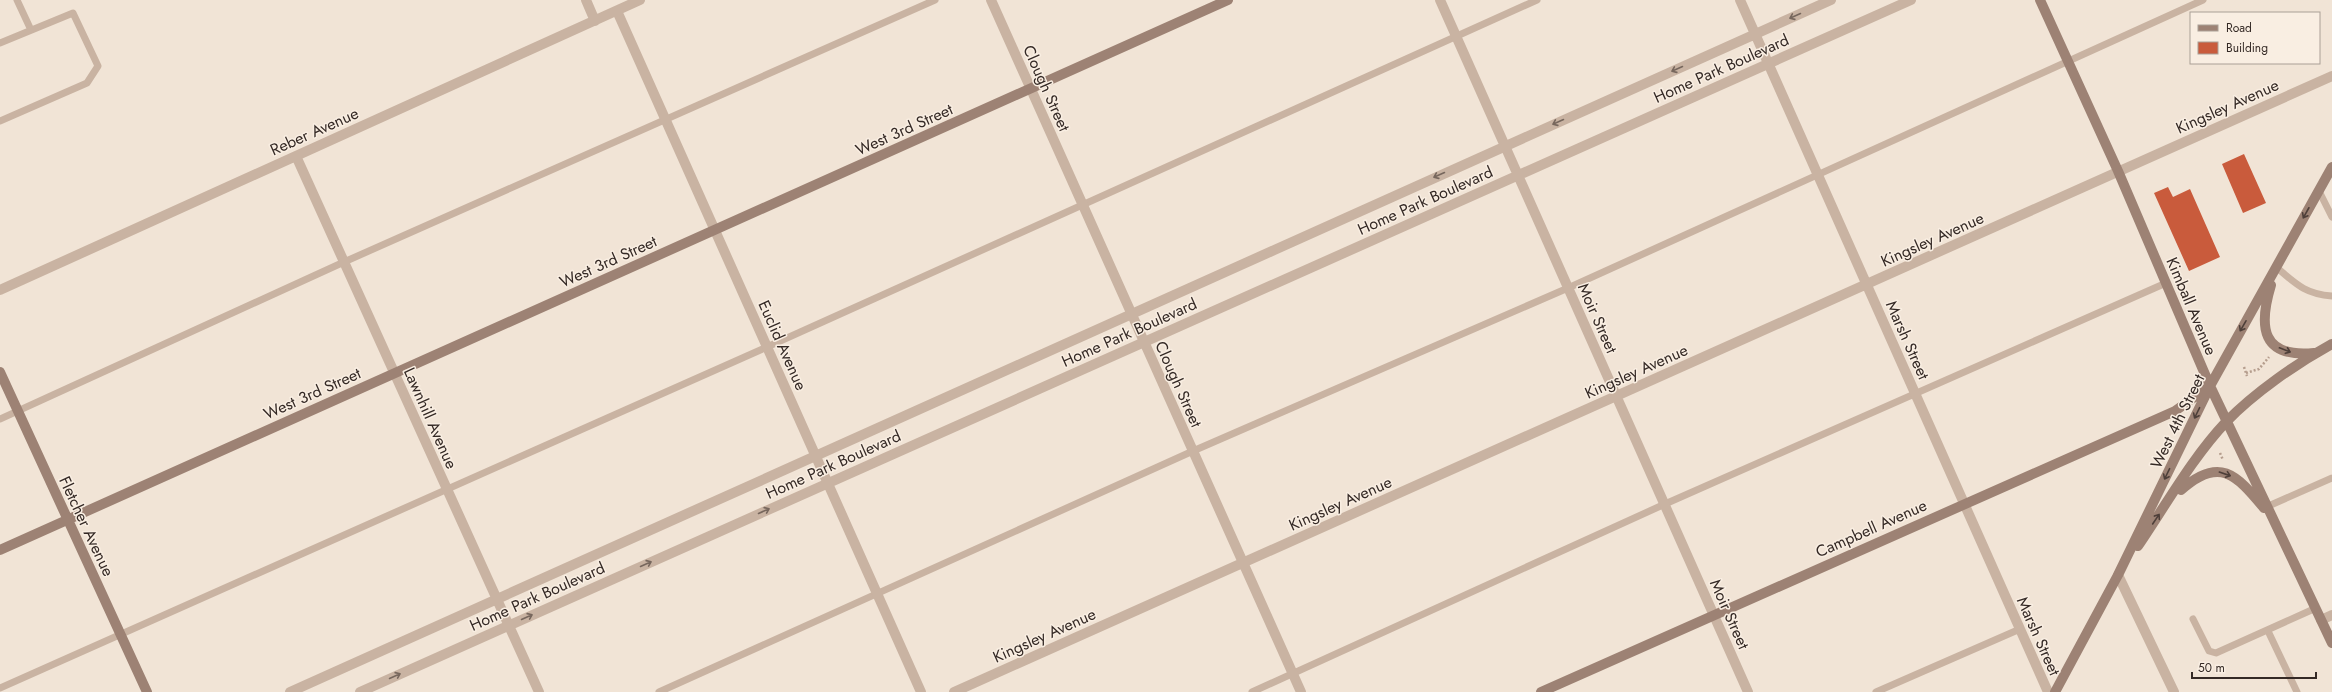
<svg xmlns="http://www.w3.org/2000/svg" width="2332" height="692" viewBox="0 0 2332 692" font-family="Jost,sans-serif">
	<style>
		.building { fill: #c95b3c }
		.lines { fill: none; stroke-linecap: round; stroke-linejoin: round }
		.path { stroke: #b59d8d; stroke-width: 2.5; stroke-dasharray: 2 2; stroke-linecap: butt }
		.lane { stroke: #c9b3a2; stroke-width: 7 }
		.street { stroke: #c9b3a2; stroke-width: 10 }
		.secondary { stroke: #9d8274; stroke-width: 10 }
		.oneway { stroke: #77675d }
		.oneway2 { stroke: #4e3f39 }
		.labels { text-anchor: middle; stroke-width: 3; stroke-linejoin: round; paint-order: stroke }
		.street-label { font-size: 16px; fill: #342925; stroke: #f9eee2 }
	</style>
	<rect width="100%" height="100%" fill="#f1e4d6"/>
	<path class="building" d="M2244,154l22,49 -23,10 -21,-49z
		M2168,187l5,10 17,-8 30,68 -31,14 -35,-78z"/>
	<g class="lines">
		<path class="path" d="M2244,367l3,9
			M2246,373l13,-4 10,-12
			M2220,453l3,7"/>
		<path class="lane" d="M17,0l14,30
			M0,43l73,-30 25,53 -11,17 -87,38
			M2319,191l13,26
			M2276,267c20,17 29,27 56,29
			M0,419l344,-157 591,-262
			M2264,508l68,-30
			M2193,619l16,32 7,2 100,-45
			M2268,631l29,61
			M0,688l767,-341 770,-347
			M659,692l534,-241 375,-163 635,-288
			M1252,692l413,-188 501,-221
			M1876,692l144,-63"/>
		<path class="street" d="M586,0l9,21
			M991,0l310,692
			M1440,0l308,692
			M1740,0l308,692
			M617,11l304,681
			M296,156l243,536
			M0,290l640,-290
			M2118,575l56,117
			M2321,620l11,-5
			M290,692l1541,-692
			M360,692l1551,-692
			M954,692l1378,-616"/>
		<path class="secondary" d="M2040,0l78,171 92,215 122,257
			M2271,285c-13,43 -9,73 43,68
			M0,372l147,320
			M2181,490c38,-34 55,-16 83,18
			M2138,546c28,-41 54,-88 88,-124 28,-29 71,-59 106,-78
			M0,550l1228,-550
			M1541,692l634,-281 35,-25
			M2055,692l63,-117 92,-189 122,-219"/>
	</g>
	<defs><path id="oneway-shaft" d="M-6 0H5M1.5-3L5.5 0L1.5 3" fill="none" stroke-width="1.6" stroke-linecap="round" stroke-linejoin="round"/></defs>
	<g class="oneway">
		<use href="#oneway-shaft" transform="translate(1795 16) rotate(156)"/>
		<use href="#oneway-shaft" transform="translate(1677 69) rotate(156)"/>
		<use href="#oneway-shaft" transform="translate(1558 122) rotate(156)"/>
		<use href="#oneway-shaft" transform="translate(1439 175) rotate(156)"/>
		<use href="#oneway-shaft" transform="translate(764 511) rotate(-24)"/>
		<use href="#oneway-shaft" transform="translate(646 564) rotate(-24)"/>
		<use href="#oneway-shaft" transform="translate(527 617) rotate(-24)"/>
		<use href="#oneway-shaft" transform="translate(395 676) rotate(-24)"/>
	</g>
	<g class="oneway2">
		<use href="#oneway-shaft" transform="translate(2306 213) rotate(119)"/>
		<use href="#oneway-shaft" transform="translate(2243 326) rotate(120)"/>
		<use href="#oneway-shaft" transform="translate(2285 350) rotate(21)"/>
		<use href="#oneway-shaft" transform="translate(2197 413) rotate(116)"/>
		<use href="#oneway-shaft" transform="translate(2167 474) rotate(116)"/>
		<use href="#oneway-shaft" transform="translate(2225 474) rotate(19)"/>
		<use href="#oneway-shaft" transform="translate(2156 519) rotate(-56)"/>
	</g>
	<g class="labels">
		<g class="street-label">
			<text transform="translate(1721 68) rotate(-24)" y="6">Home Park Boulevard</text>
			<text transform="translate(1047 88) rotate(66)" y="6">Clough Street</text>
			<text transform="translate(2227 106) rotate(-24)" y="6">Kingsley Avenue</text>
			<text transform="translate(904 129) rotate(-24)" y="6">West 3rd Street</text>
			<text transform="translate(314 131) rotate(-24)" y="6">Reber Avenue</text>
			<text transform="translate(1425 200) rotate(-24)" y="6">Home Park Boulevard</text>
			<text transform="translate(1932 239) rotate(-24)" y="6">Kingsley Avenue</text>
			<text transform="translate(608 261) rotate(-24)" y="6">West 3rd Street</text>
			<text transform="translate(2192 306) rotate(67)" y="6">Kimball Avenue</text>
			<text transform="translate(1598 318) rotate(66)" y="6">Moir Street</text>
			<text transform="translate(1129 332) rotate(-24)" y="6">Home Park Boulevard</text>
			<text transform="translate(1908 340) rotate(66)" y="6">Marsh Street</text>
			<text transform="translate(783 345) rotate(66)" y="6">Euclid Avenue</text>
			<text transform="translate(1636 371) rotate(-24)" y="6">Kingsley Avenue</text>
			<text transform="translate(1179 384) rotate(66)" y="6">Clough Street</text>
			<text transform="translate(312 393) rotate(-24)" y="6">West 3rd Street</text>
			<text transform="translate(431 418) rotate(66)" y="6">Lawnhill Avenue</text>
			<text transform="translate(2177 421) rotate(-64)" y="6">West 4th Street</text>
			<text transform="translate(833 464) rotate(-24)" y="6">Home Park Boulevard</text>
			<text transform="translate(1340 503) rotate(-24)" y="6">Kingsley Avenue</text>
			<text transform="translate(87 526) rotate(65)" y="6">Fletcher Avenue</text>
			<text transform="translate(1871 528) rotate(-24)" y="6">Campbell Avenue</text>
			<text transform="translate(537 596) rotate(-24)" y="6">Home Park Boulevard</text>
			<text transform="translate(1730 614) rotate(66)" y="6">Moir Street</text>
			<text transform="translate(1044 635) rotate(-24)" y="6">Kingsley Avenue</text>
			<text transform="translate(2039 636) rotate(66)" y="6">Marsh Street</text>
		</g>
	</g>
	<rect x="2190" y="12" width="130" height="52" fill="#f9eee2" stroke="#aa9f96"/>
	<rect x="2198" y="25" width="20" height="6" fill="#9d8274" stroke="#aa9f96"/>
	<text x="2226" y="32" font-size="12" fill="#342925">Road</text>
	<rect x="2198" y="42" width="20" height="12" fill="#c95b3c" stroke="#aa9f96"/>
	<text x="2226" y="52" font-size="12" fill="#342925">Building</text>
	<path d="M2192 672v6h124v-6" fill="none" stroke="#342925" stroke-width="2"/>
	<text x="2198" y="672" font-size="12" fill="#342925" stroke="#f9eee2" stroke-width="3" paint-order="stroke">50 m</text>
</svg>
